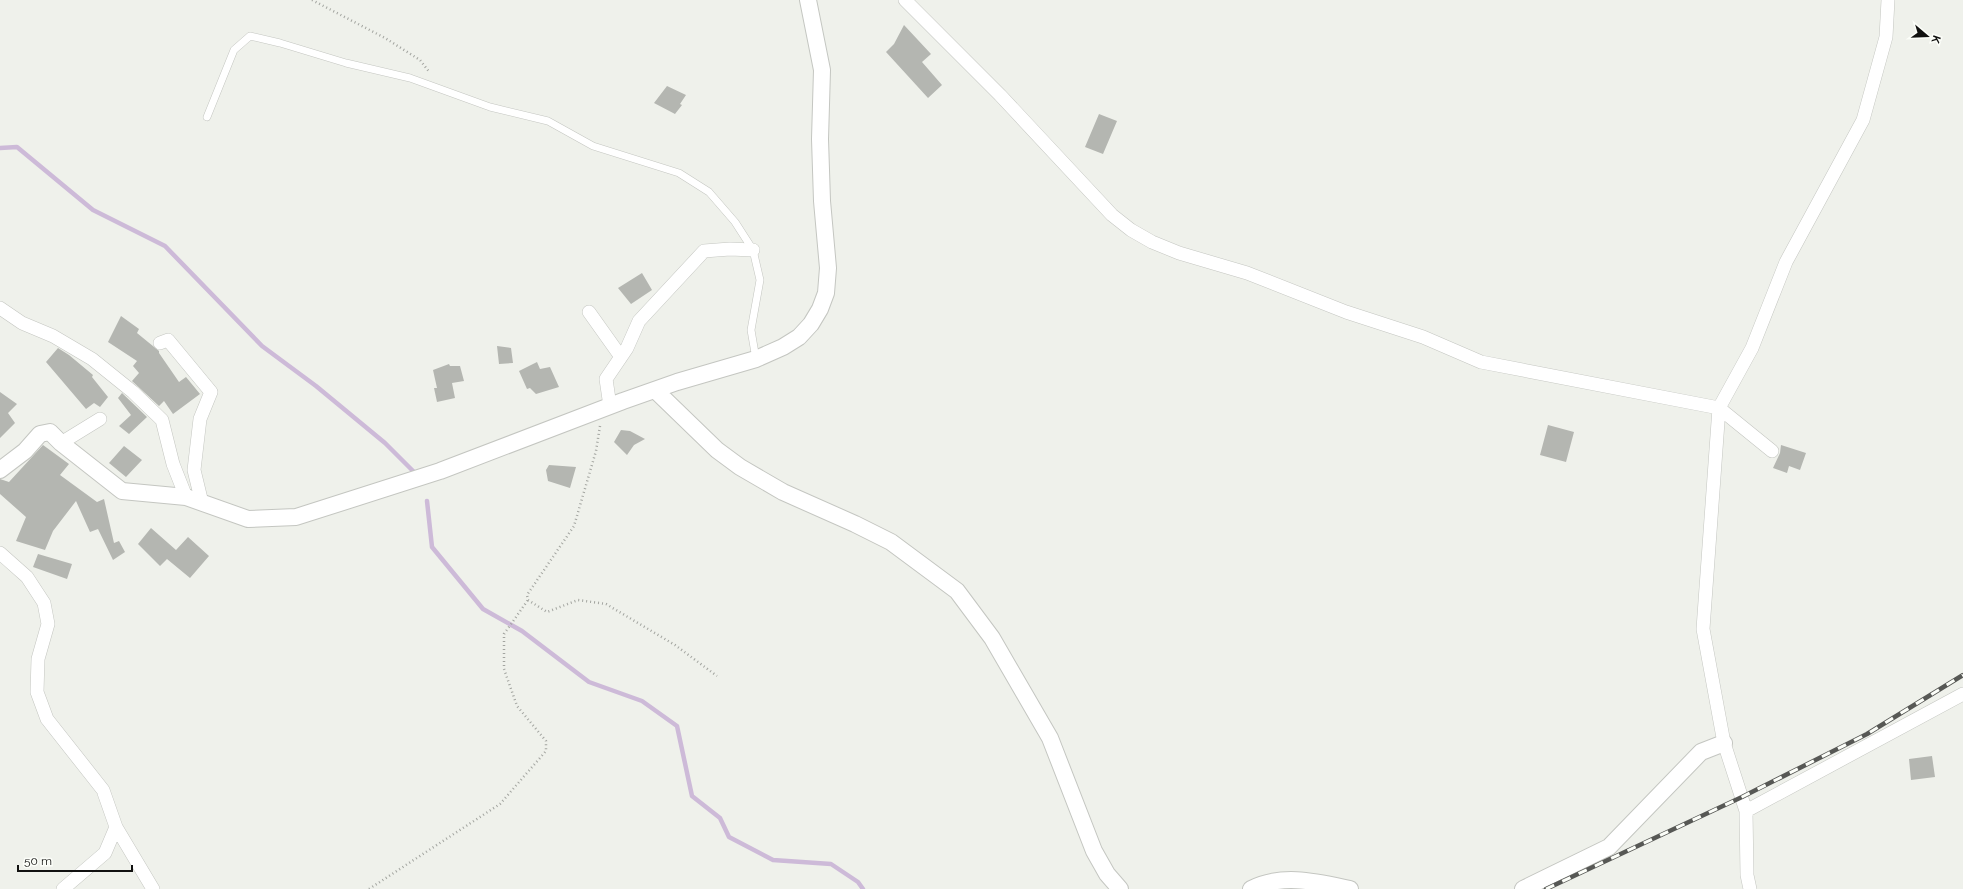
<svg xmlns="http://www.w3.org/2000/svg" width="1963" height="889" viewBox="0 0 1963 889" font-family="Raleway,sans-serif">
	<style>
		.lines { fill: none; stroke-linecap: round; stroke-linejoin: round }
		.stream { stroke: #cdbad8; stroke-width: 4.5 }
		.building { fill: #b4b6b1 }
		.service-casing { stroke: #c4c6c1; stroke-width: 8 }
		.minor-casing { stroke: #c4c6c1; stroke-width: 14 }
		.tertiary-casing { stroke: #c4c6c1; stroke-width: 18 }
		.path { stroke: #a3a5a0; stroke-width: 2.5; stroke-dasharray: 1 3; stroke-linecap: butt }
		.service { stroke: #fff; stroke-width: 7 }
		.minor { stroke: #fff; stroke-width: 13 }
		.tertiary { stroke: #fff; stroke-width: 16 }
		.rail-casing { stroke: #575855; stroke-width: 4.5 }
		.rail { stroke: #fcfef9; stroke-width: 3; stroke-dasharray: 9; stroke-linecap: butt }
	</style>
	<rect width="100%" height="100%" fill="#eff1eb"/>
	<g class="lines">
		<path class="stream" d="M0,148l17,-1 76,63 72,36 97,100 54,40 69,57 32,32
			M427,501l5,46 51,62 39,22 67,51 53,19 35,25 15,70 28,22 9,19 44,23 58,4 27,18 5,7"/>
	</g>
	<path class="building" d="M904,25l27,29 -9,8 20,23 -14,13 -42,-46 8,-8z
		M667,86l19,9 -6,9 2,1 -7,9 -21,-11z
		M1099,114l18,7 -14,33 -18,-7z
		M642,273l10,17 -21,14 -13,-16z
		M121,316l18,13 -2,4 22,18v2l20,29 7,-5 14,17 -27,20 -9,-13 -5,5 -27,-25 7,-8 -6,-7 4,-5 -29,-19z
		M497,346l14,2 2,15 -14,1z
		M58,348l11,7 24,20 -1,2 16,20 -8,10 -6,-4 -8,6 -40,-47z
		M537,362l3,7 10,-2 9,20 -23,7 -6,-6 -3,1 -8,-18z
		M449,364l1,2h10l4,15 -12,2 3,15 -18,4 -3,-14h3l-4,-18z
		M0,392l17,12 -9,9 7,10 -15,15z
		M122,393l25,24 -18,17 -10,-8 12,-11 -13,-17z
		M1548,425l26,7 -8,30 -26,-7z
		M621,430l9,1 15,8 -11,6 -7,10 -13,-13z
		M43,445l26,19 -9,11 37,27 7,-3 10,44 5,-2 6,11 -12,8 -15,-31 -8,3 -14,-31 -23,30 -8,19 -29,-9 10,-24 -26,-23v-15l9,3z
		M1781,445l25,8 -6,17 -11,-4 -2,7 -14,-5 7,-15z
		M124,446l18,14 -16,17 -17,-14z
		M549,465l27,2 -6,21 -22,-7 -2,-11z
		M151,528l25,22 12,-13 21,19 -19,22 -23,-19 -7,7 -22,-22z
		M38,554l34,10 -5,15 -34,-12z
		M1932,756l3,21 -24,3 -2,-21z"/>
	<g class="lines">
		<defs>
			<path id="service" d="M207,117l27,-67 16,-14 30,7 66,20 64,15 80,29 58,14 45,25 86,27 30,19 26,30 18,28 7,30 -9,50 5,29"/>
			<path id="minor" d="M905,0l95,95 112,120 19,15 21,12 27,11 68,20 99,39 77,25 58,25 238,46 53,43
				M0,308l22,15 31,13 39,23 41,33 29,28 11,44 13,33
				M589,312l32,45
				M160,343l8,-3 43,52 -11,27 -6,51 8,33
				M610,406l-4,-27 21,-31 12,-27 65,-70 26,-2 23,1
				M61,443l39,-24
				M0,553l27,24 17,26 4,21 -10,35 -1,33 10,27 56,71 13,37 -11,26 -42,36
				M1746,811l217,-117
				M116,827l37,62
				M1750,889l-3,-14 -1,-64 -22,-68 -21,-114 16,-221 33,-60 34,-86 77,-142 23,-83 2,-37"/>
			<path id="tertiary" d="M655,390l62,60 23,17 43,25 72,32 36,18 66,49 35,47 58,100 44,113 13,23 13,15
				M0,470l25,-19 15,-17 10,-2 11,11 61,48 64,6 62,22 48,-2 144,-46 183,-70 54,-19 79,-23 27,-12 16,-10 12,-13 9,-15 6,-16 2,-25 -6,-67 -2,-62 2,-69 -14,-70
				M1251,889c31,-16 66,-7 99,0
				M1523,889l86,-42 92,-95 23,-9"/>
		</defs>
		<use href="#service" class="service-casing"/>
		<use href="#minor" class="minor-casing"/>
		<use href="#tertiary" class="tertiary-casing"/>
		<path class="path" d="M312,0l73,38 35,22 10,13
			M600,426l-4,25 -22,75 -47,69 1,5 19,12 31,-12 28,4 69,41 42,31
			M369,889l131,-85 46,-53v-10l-29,-35 -13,-37v-35l24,-34"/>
		<use href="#service" class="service"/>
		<use href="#minor" class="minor"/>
		<use href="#tertiary" class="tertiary"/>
		<defs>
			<path id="rail" d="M1546,889l196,-92 125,-63 96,-59"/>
		</defs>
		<use href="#rail" class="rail-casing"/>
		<use href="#rail" class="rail"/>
	</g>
	<g transform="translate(1927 36) rotate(109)" stroke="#fcfef9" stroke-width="3" paint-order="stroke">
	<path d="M0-3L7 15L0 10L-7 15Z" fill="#111110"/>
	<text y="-6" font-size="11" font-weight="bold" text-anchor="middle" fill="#111110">K</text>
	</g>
	<path d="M18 865v6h114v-6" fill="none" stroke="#111110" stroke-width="2"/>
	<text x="24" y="865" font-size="12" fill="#111110" stroke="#fcfef9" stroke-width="3" paint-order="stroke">50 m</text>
</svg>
